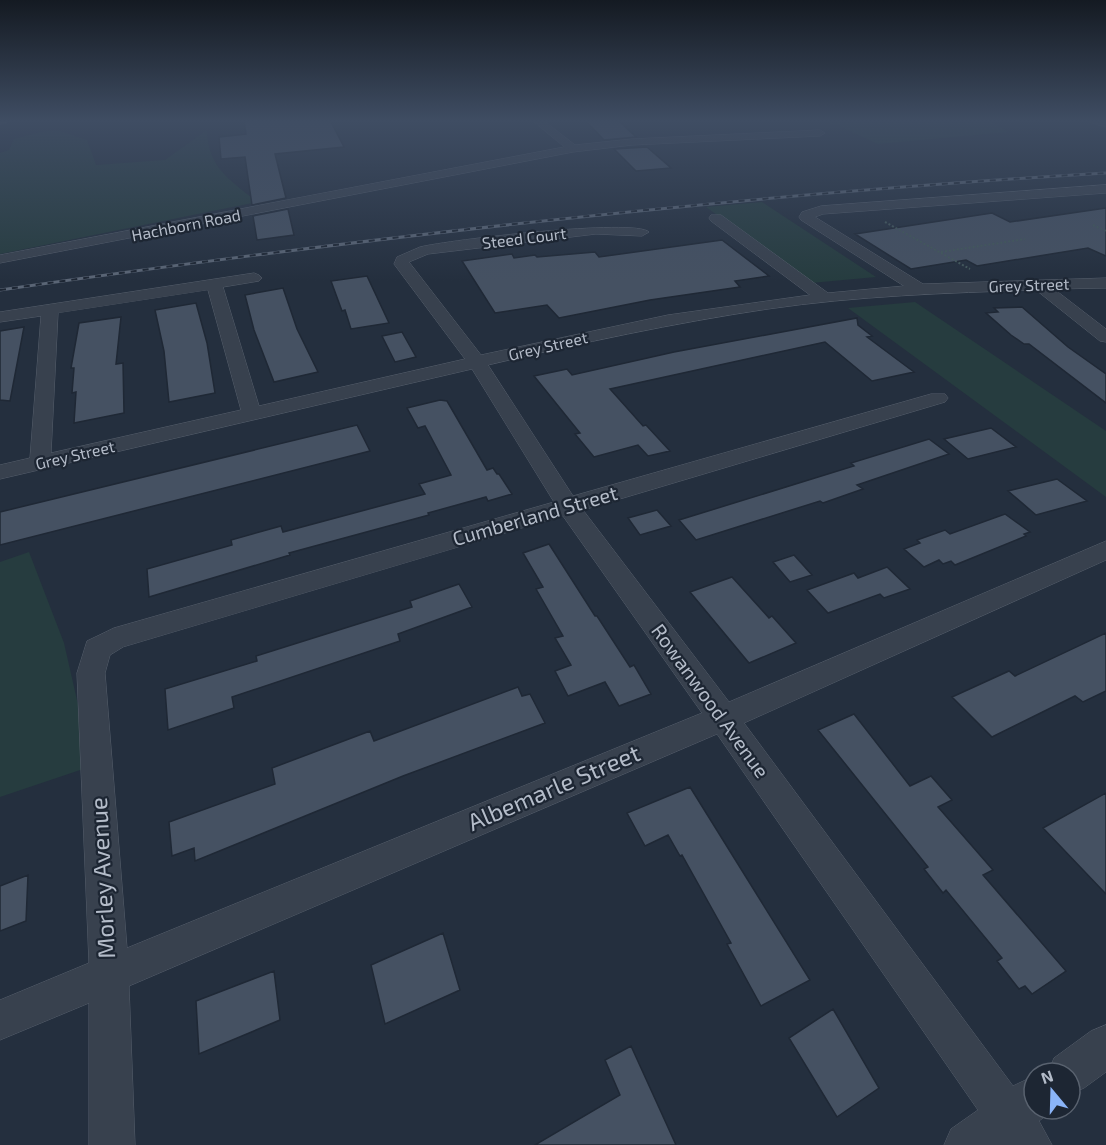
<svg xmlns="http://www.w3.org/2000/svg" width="1106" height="1145" viewBox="0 0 1106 1145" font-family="'Exo 2',sans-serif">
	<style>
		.green { fill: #263c3f }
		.building { fill: #455162; stroke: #1f2835; stroke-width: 1.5 }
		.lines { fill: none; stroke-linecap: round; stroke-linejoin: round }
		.minor-casing { stroke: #565f6c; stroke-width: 1 }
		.major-casing { stroke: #414a57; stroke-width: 1 }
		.path { stroke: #44595c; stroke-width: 2; stroke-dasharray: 2 2; stroke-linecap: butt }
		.minor { fill: #38414e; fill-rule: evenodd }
		.major { fill: #56606e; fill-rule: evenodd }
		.rail-casing { stroke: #5a6575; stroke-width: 3 }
		.rail { stroke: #1d2633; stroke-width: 2; stroke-dasharray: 6; stroke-linecap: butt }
		.labels { text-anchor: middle; stroke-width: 4.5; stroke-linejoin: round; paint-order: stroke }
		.far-street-label { font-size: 16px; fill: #b4bcc9; stroke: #1d2633 }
		.street-label { font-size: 20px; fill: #b4bcc9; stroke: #1d2633 }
		.near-street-label { font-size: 24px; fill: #b4bcc9; stroke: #1d2633 }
	</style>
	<rect width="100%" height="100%" fill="#242f3e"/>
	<path class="green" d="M803,120h186l19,12 -130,12 -41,-19z
		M57,130l30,10 9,25 69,-5 42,-30c1,38 22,49 50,72l-257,52v-101l9,-3 5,-11 26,-7z
		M762,202l114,75 -65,6 -105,-76z
		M915,302l191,129v66l-258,-189z
		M29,552l35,91 28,123 -92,31v-235z"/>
	<path class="building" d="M244,120h86l14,27 -69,7 11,44 -34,7 -7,-48 -24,2 -2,-22 27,-3z
		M585,120h33l18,17 -32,3z
		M647,147l24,21 -35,3 -22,-22z
		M1106,208v48l-18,-8 -111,18 -11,-6 -55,9 -56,-35 137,-21 18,9z
		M288,209l6,26 -37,5 -4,-24z
		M722,240l47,36 -34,5 5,6 -90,13 -91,18 -12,-13 -52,8 -33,-52 50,-7 2,4 21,-3 2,2 58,-5 4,5z
		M367,276l22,47 -38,6 -6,-19 -3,1 -11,-30z
		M283,288l14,41 21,43 -44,10 -20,-52 -9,-35z
		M196,303l11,40 8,50 -46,9 -5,-51 -9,-41z
		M1022,307l46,40 38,27v29l-77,-59h-5l-13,-9 -25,-22 12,-1 -4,-4z
		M121,317l-5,47 7,-1 1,50 -50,10 2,-31 -4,1 2,-25h-3l8,-45z
		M857,318l1,7 14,11 -5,1 47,35 -42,9 -47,-39 -215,47 33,37 3,-1 24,26 -22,5 -10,-11 -44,12 -19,-23 5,-1 -46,-57 33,-7 5,6 102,-23z
		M24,327l-14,74 -10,-1v-69z
		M402,332l14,25 -21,5 -13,-26z
		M440,400l7,1 40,69 6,-2 4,6h2l13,20 -24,7 -2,-4 -58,16 1,2 -140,38 1,2 -141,42 -2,-28 85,-24 -1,-5 50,-14 2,6 142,-38 -6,-10 32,-9 -26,-49 -7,2 -11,-20z
		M357,425l13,26 -370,94v-33z
		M991,428l25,19 -48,12 -24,-20z
		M929,439l20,15 -92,31 6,4 -40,14 -3,-2 -124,39 -17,-20 175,-54 -3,-3z
		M1057,479l30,22 -51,14 -28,-24z
		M657,510l14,16 -31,9 -12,-17z
		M1005,514l25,18 -6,2 2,2 -71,29 -4,-4 -8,3 -4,-4 -15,7 -20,-18 16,-6 -3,-3 28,-10 5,4z
		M549,544l46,72h2l33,51 4,-2 17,29 -32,12 -14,-24 -37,14 -13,-25 16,-6 -16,-27 8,-2 -27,-47 7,-2 -20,-34z
		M794,555l18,20 -22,7 -17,-20z
		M887,567l23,22 -26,9 -4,-4 -52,19 -21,-23 47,-17 4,5z
		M732,577l37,41 3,-2 24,27 -47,20 -59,-71z
		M459,584l13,23 -74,27 2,7 -168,56 2,11 -66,22 -3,-41 92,-28 -1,-5 156,-49 -2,-6z
		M1106,633v58l-23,11 -8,-6 -83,41 -40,-40 57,-26 6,5z
		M518,687l4,9 8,-2 15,29 -142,53 -208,85 -1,-13 -22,8 -3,-34 106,-38 -3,-16 98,-37 4,10z
		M854,714l56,72 21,-10 21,24 -14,7 55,63 -10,5 83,96 -34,23 -7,-8 -6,3 -22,-28 5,-3 -56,-68 -3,3 -19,-24 4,-2 -110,-137z
		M690,787l120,193 -49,26 -34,-62 4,-1 -49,-88 -2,1 -12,-21 -23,11 -18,-33z
		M1106,793v101l-63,-66z
		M28,875l-2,46 -26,10v-45z
		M443,933l17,57 -75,34 -14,-59z
		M274,971l6,49 -81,34 -3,-53z
		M833,1009l46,79 -42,29 -48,-79z
		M631,1046l45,99h-141l85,-50 -15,-35z"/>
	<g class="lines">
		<defs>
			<path id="minor" d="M532,120h11l32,25 57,-6 188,-9 5,3 -5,3 -188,9 -59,7 -573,111v-8l564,-108z
				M1087,120l19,1v6l-17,-5z
				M1106,185v8l-283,21 -8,3 108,67 183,-6v10l-52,1 52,40v13l-6,-1 -64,-51c-90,3 -179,6 -268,19 -94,14 -187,34 -280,56l85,131 358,-102h14l3,4 -3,4 -362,108 146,192 377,-161v19l-362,163 269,363 21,-10v33h17l-2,4 -10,8 13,24h-108l7,-16 27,-19 -261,-376 -588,252 6,159h-46v-142l-89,37v-40l89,-37 -12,-290 10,-32 27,-13 440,-126 -82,-133 -472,110v-14l30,-7 11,-142 -41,6v-10l254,-39 5,2 3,3 -3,3 -36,6 36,119 206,-47 -71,-95 3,-7 23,-10c28,-7 215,-29 229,-15l-7,4 -46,-2 -168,20 -19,8 72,93 187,-40 142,-20 -99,-74 -2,-3 2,-3h10l107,78 76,-7 -103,-66 -2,-3 3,-5 19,-6zM208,290l33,120 -190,43 7,-140zM563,516l139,197 -575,235 -22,-275 5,-18 13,-8z
				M1106,1025v47l-22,16 -14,6v-21h-22l6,-15 37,-27z"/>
			<path id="major" d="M0,120h14l-14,5z"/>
		</defs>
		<use href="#minor" class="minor-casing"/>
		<use href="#major" class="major-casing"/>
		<path class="path" d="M885,222l85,47
			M1093,225l13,6
			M941,252l84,-13"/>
		<use href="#minor" class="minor"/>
		<use href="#major" class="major"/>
		<defs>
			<path id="rail" d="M0,290c368,-53 735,-95 1106,-117"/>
		</defs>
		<use href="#rail" class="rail-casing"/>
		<use href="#rail" class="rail"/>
	</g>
	<linearGradient id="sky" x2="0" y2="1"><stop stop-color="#141a22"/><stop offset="0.43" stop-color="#3f4d63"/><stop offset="1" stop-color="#3f4d63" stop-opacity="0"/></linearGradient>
	<rect width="1106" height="281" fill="url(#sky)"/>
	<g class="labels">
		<g class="far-street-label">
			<text transform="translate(186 225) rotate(-11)" y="6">Hachborn Road</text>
			<text transform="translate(524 238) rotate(-7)" y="6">Steed Court</text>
			<text transform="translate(1029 285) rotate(-2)" y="6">Grey Street</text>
			<text transform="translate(548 346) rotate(-13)" y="6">Grey Street</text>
			<text transform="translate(75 455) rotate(-13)" y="6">Grey Street</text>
		</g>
		<g class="street-label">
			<text transform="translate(535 516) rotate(-16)" y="7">Cumberland Street</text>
			<text transform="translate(710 701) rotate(54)" y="7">Rowanwood Avenue</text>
		</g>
		<g class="near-street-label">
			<text transform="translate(554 788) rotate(-23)" y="8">Albemarle Street</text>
			<text transform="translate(103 878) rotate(-93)" y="8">Morley Avenue</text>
		</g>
	</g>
	<g transform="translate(1052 1091) rotate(341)"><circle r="28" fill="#1d2633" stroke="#59626f" stroke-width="1.5"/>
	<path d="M0-4.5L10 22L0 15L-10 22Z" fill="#8ab4f8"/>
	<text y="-9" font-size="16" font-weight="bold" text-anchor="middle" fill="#b4bcc9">N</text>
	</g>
</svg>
